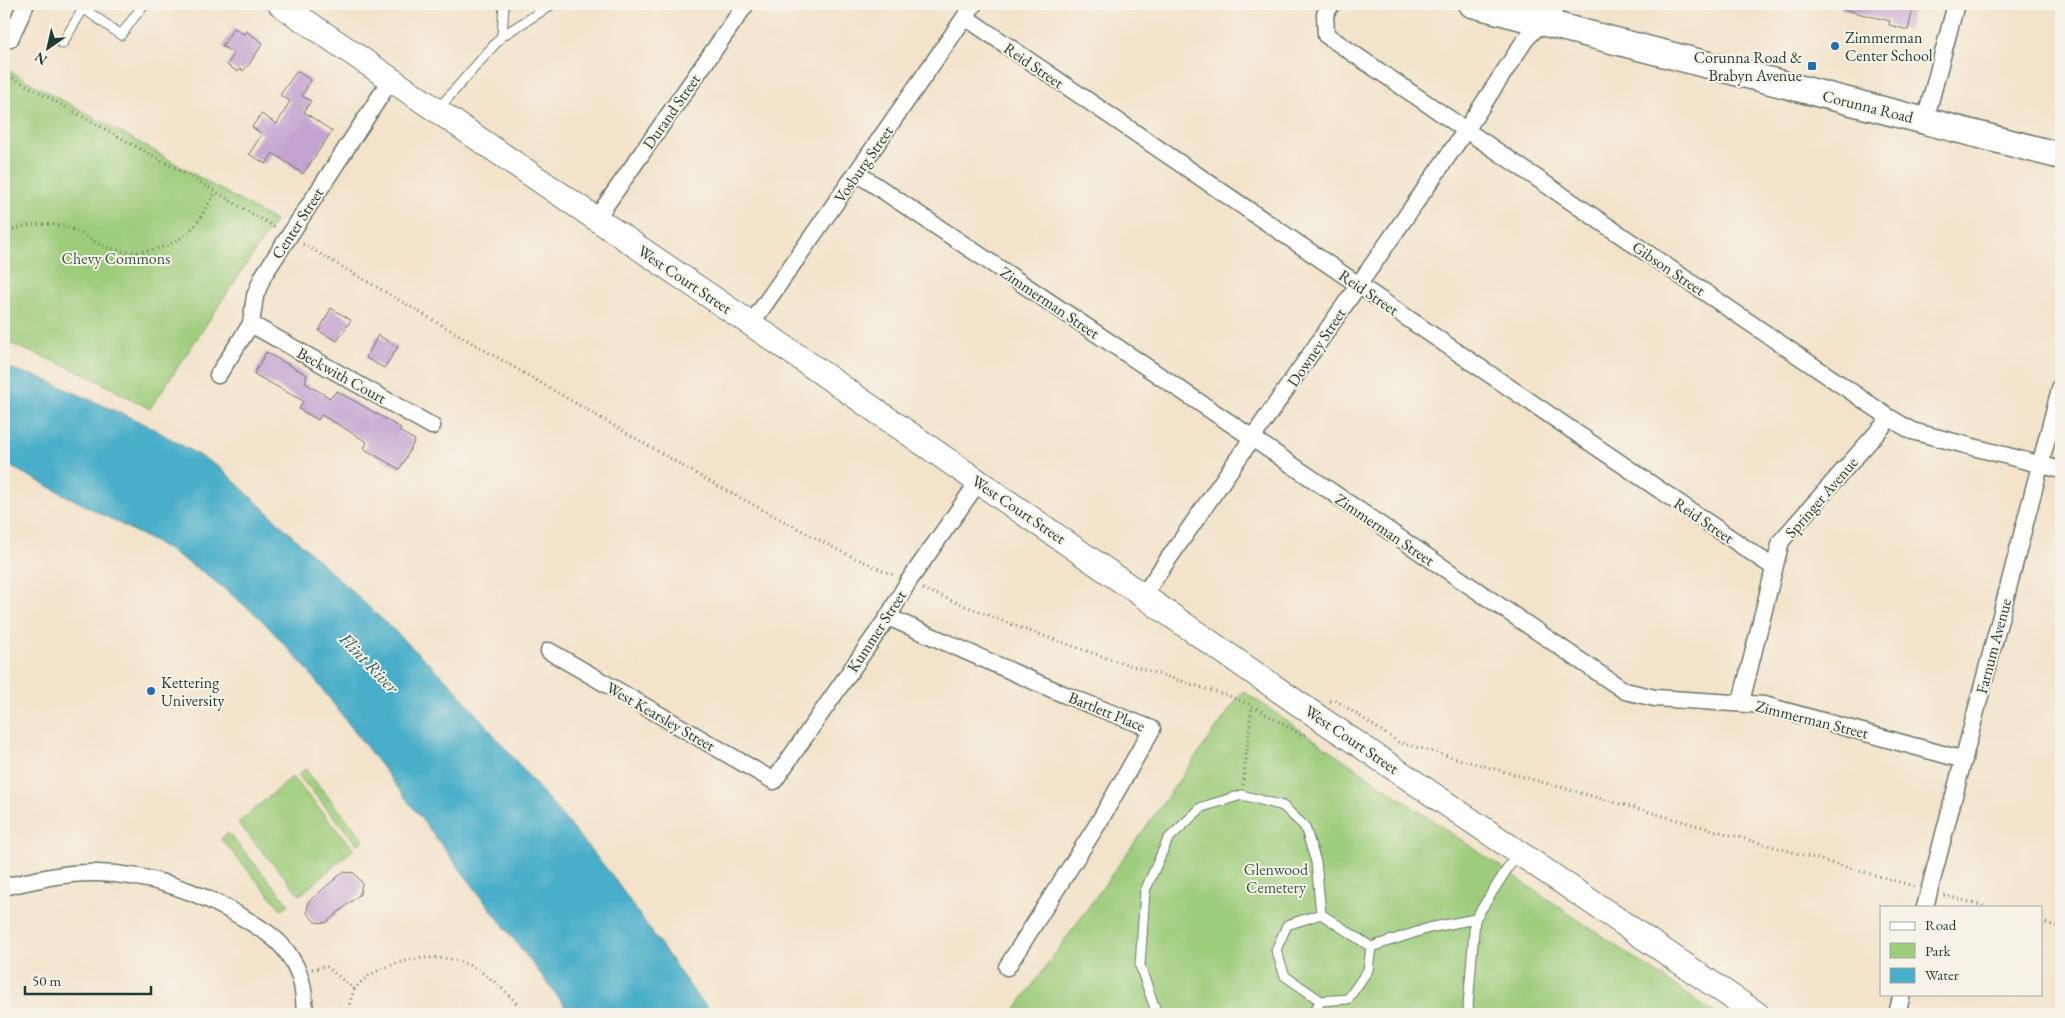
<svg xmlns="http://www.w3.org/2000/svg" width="2065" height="1018" font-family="'EB Garamond',serif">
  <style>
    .green { fill: #9dcc7a; stroke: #5e8457 }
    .water { fill: #49aec9; stroke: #34767e }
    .building { fill: #c3a2d0 }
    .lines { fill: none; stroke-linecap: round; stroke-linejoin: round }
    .lane-casing { stroke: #697768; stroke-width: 11 }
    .street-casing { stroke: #697768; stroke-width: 19 }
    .secondary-casing { stroke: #697768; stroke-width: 26 }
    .primary-casing { stroke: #697768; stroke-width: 29 }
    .path { stroke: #697768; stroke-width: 3; stroke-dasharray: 1 4; stroke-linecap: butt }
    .lane { stroke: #fff; stroke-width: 9 }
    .street { stroke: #fff; stroke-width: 16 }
    .secondary { stroke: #fff; stroke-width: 24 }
    .primary { stroke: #fff; stroke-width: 26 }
    .poi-dot { fill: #1f6fb2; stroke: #f7f3e8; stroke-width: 2 }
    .labels { text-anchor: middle; stroke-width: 4; stroke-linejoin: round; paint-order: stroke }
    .poi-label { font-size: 16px; fill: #1f3d34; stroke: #f7f3e8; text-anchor: start }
    .street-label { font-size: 16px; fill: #1f3d34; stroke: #f7f3e8 }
    .park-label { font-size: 16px; fill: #385a42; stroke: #f7f3e8 }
    .water-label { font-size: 18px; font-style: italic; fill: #2a5959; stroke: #f7f3e8 }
  </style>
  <rect width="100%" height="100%" fill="#f7f3e8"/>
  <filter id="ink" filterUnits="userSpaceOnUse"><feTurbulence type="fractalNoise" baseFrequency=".02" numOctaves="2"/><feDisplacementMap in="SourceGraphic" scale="10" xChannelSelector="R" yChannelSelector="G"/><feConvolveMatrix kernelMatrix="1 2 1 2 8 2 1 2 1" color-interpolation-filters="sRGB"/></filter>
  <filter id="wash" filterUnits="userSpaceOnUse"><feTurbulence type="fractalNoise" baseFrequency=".0096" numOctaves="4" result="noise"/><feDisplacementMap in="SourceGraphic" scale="20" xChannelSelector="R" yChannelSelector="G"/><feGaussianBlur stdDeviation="1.12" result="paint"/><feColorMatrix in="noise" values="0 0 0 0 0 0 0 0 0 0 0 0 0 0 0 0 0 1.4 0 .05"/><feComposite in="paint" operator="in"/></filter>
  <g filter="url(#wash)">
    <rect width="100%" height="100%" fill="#f3e3ca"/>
    <g class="green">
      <polygon points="4,68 142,144 275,221 150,409 83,373 4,341"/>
      <polygon points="1243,691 1716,1014 1012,1014"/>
      <polygon points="305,769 364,840 358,845 298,775"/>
      <polygon points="292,777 354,849 300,895 238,823"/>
      <polygon points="228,833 289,904 282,910 221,839"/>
    </g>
    <polygon class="water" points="4,367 39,377 145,424 219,467 451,684 611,874 696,995 714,1014 571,1014 306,668 260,618 206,574 164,547 4,463"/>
    <g id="blocks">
      <g class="building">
        <polygon points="1842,4 1914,4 1908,30 1889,25 1890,21 1841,9"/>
        <polygon points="234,28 244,34 246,31 263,43 250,63 243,71 241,69 238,72 227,65 234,54 222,46"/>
        <polygon points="297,71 311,80 302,96 311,101 304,112 332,131 303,174 273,153 266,164 249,154 262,134 252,127 261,114 277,124 290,101 280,95"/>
        <polygon points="331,308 351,320 337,341 319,331"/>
        <polygon points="378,335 398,347 384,368 366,358"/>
        <polygon points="266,352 307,375 305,383 330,398 337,391 401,428 399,431 415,440 401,467 399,469 364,449 367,442 339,425 321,415 318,420 299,409 303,401 254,374"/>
        <polygon points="343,872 354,873 362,883 360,894 326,923 315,922 307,913 308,902"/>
      </g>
    </g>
  </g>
  <g filter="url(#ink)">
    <use href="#blocks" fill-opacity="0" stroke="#697768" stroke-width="1"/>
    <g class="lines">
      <defs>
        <g id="lane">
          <polyline points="83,8 121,35 144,4"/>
          <polyline points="502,36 504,4"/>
          <polyline points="62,44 86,4"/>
          <polyline points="438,109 502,36 553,4"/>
          <polyline points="1371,947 1429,928 1475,919"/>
          <polyline points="1321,1001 1285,976 1276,950 1287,925 1321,914"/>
          <polyline points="1157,1014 1140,966 1145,891 1168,839 1202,807 1242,795 1283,806 1305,827 1316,862 1321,914 1371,947"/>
          <polyline points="1312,1014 1321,1001 1348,999 1368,970 1371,947"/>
          <polyline points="1470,1014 1468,1006 1475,919 1518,852"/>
        </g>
        <g id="street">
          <polyline points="1332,4 1325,14 1326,35 1890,418 1912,431 2061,470"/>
          <polyline points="965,17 1773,567"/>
          <polyline points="10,39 26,4"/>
          <polyline points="1925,121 1956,4"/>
          <polyline points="857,173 1236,427 1625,691 1655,698 1764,705 1964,760"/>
          <polyline points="596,219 746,4"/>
          <polyline points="251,324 432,426"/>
          <polyline points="751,324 974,4"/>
          <polyline points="218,375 251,324 255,296 263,276 392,78"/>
          <polyline points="1144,594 1466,130 1525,40 1559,4"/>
          <polyline points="888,617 1063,694 1152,729 1099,822 1007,967"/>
          <polyline points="549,651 774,781 888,617 908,582 979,481"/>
          <polyline points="1741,702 1781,541 1890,418"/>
          <path d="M4,887C35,880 65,872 97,873C152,874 201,892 247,920C265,931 282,941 292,960C303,977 304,994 305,1014"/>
          <polyline points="1925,907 2061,385"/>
          <polyline points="1897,1014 1902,994"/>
        </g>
        <polyline id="secondary" points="280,4 751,324 1296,702 1757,1014"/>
        <polyline id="primary" points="1472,4 2061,156"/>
      </defs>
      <use href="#lane" class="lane-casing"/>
      <use href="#street" class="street-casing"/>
      <use href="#secondary" class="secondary-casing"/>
      <use href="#primary" class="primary-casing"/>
      <g class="path">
        <polyline points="4,73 191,177 276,228"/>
        <path d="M4,233C26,224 51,220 74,230C84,234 92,241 101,245C132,259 174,251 196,224C203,214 209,202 216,192"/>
        <polyline points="303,244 707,480 840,551 895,576"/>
        <polyline points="923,589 1021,628 1104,657 1229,696 1252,706 1303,736 1307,732"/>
        <polyline points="1330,701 1337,701 1398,742 1914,886"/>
        <polyline points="1243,785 1252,706"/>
        <polyline points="1944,895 1987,907"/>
        <polyline points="2041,922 2061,927"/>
        <polyline points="312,969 326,966 355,990"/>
        <path d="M347,1014C349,1006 351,996 355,989C375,962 431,951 461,962C487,971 508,993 526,1014"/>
      </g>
      <use href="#lane" class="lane"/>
      <use href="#street" class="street"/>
      <use href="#secondary" class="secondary"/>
      <use href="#primary" class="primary"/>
    </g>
  </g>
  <g class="poi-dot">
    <circle cx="1835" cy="46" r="5"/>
    <rect x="1807" y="61" width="10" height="10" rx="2.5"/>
    <circle cx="151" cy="691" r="5"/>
  </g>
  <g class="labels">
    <g class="poi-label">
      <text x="1845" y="43">Zimmerman<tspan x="1845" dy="18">Center School</tspan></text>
      <text x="1802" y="63" text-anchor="end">Corunna Road &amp;<tspan x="1802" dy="18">Brabyn Avenue</tspan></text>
      <text x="161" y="688">Kettering<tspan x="161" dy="18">University</tspan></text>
    </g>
    <g class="street-label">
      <text transform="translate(1034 65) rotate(34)" y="6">Reid Street</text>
      <text transform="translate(1868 106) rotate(14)" y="6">Corunna Road</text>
      <text transform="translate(671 111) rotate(-55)" y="6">Durand Street</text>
      <text transform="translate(863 164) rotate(-55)" y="6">Vosburg Street</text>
      <text transform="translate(297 223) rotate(-57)" y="6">Center Street</text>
      <text transform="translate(1669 268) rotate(34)" y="6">Gibson Street</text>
      <text transform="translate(685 279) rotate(34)" y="6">West Court Street</text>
      <text transform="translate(1369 292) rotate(34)" y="6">Reid Street</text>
      <text transform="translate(1050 302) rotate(34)" y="6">Zimmerman Street</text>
      <text transform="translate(1316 347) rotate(-56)" y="6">Downey Street</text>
      <text transform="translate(342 375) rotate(29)" y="6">Beckwith Court</text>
      <text transform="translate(1821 497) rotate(-49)" y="6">Springer Avenue</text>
      <text transform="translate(1019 509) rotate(34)" y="6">West Court Street</text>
      <text transform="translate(1704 520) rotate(34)" y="6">Reid Street</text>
      <text transform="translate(1385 529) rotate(34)" y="6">Zimmerman Street</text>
      <text transform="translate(876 631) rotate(-57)" y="6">Kummer Street</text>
      <text transform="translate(1993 646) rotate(-75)" y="6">Farnum Avenue</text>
      <text transform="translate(1107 711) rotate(22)" y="6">Bartlett Place</text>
      <text transform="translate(661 716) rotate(30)" y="6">West Kearsley Street</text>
      <text transform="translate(1812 719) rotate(14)" y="6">Zimmerman Street</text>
      <text transform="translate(1352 739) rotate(34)" y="6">West Court Street</text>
    </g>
    <g class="park-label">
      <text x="116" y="264">Chevy Commons</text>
      <text x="1276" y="875">Glenwood<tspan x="1276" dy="18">Cemetery</tspan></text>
    </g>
    <g class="water-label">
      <text transform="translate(369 663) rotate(46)" y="6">Flint River</text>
    </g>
  </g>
  <rect width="2065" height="1018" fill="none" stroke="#f7f3e8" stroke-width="20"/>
  <rect x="1880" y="906" width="162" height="90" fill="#f7f3e8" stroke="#a1aaa0"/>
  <rect x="1890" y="922" width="25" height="8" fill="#ffffff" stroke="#a1aaa0"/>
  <text x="1925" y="930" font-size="15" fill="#1f3d34">Road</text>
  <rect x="1890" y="943" width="25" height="15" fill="#9dcc7a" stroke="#a1aaa0"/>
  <text x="1925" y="956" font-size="15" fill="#1f3d34">Park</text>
  <rect x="1890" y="968" width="25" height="15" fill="#49aec9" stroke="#a1aaa0"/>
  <text x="1925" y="980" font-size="15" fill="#1f3d34">Water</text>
  <g transform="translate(48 48) rotate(214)" stroke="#f7f3e8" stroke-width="4" paint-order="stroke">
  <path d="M0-4L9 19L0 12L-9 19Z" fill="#1f3d34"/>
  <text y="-8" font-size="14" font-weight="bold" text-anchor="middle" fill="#1f3d34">N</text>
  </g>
  <path d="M25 986v8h126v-8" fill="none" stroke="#1f3d34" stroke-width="2.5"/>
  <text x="32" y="986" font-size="15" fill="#1f3d34" stroke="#f7f3e8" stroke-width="4" paint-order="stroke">50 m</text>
</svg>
